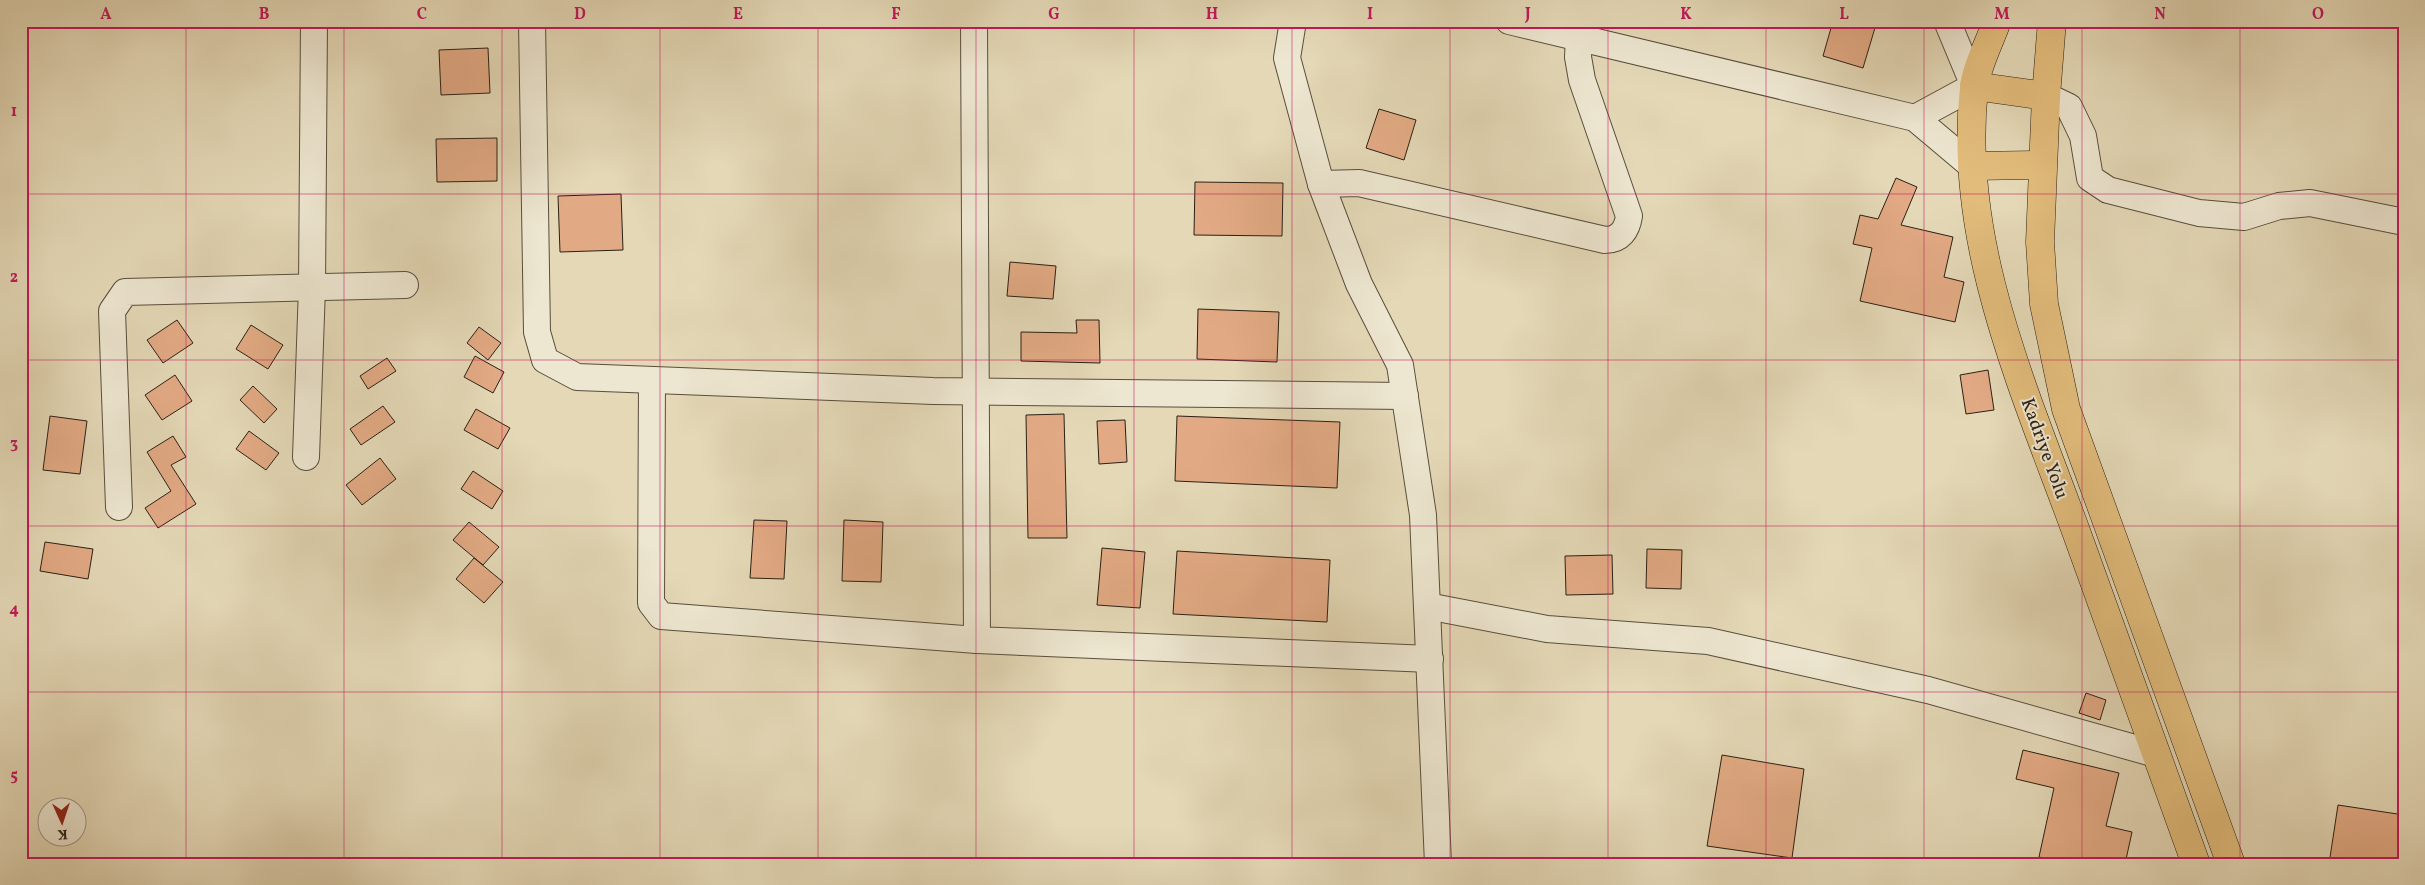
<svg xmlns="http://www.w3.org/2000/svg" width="2425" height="885" font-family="Vollkorn,serif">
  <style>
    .building { fill: #e2aa84; stroke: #2b2015 }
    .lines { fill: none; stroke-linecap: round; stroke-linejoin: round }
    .minor-casing { stroke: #594e3d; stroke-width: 28 }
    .major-casing { stroke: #2b2015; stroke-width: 29 }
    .minor { stroke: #ede6d0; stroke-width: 26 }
    .major { stroke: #e2bc7b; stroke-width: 28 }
    .grid { fill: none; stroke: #c2185b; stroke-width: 1; stroke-opacity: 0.55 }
    .labels { text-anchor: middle; stroke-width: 4; stroke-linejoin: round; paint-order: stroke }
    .street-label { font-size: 19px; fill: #2b2015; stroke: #ede6d0 }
    .neatline { fill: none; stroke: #c2185b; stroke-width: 2 }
    .grid-label { font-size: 16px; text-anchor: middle; font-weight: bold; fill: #c2185b }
  </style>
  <rect width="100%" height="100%" fill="#e4d8b6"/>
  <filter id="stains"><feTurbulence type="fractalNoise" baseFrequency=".004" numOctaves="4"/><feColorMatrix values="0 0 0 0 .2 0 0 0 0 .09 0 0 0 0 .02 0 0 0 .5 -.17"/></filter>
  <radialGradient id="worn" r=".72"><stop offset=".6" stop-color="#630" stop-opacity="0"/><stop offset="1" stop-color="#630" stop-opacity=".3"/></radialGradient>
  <g class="building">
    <polygon points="1833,21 1877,21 1863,68 1823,56"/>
    <polygon points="488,48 490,93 441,95 439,50"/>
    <polygon points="1379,109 1416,120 1404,160 1366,148"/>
    <polygon points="497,138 497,181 437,182 436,139"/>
    <polygon points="1896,178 1917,187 1901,225 1953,237 1944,277 1964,282 1955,322 1860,301 1872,248 1853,244 1860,215 1878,219"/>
    <polygon points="1195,182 1283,183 1282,236 1194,235"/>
    <polygon points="621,194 623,250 560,252 558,196"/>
    <polygon points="1010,262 1056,266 1053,299 1007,296"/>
    <polygon points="1198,309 1279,312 1277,362 1197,359"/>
    <polygon points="177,320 193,343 163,363 147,340"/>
    <polygon points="1076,320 1099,320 1100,363 1021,361 1021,332 1077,333"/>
    <polygon points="251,325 283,345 268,369 236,349"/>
    <polygon points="479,327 501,343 488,360 467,343"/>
    <polygon points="475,356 504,372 493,393 464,377"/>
    <polygon points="387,358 396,371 368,389 360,376"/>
    <polygon points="1988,370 1994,410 1966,414 1960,375"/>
    <polygon points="175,375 192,401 162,420 145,395"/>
    <polygon points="253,386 277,409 264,423 240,400"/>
    <polygon points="383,406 395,422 361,445 350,429"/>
    <polygon points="476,409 510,428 498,449 464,430"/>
    <polygon points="1064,414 1067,538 1028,538 1026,415"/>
    <polygon points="50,416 87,421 80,474 43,470"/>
    <polygon points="1177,416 1340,422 1337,488 1175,481"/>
    <polygon points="1125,420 1127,462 1099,464 1097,421"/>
    <polygon points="249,431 279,453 266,470 236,449"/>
    <polygon points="173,436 186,457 171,465 196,504 158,528 145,508 171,491 147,452"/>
    <polygon points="380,458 396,479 362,505 346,485"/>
    <polygon points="473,471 503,491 492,509 461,489"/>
    <polygon points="754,520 787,521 784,579 750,578"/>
    <polygon points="844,520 883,522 881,582 842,581"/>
    <polygon points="469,522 499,547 483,565 453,540"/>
    <polygon points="45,542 93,549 88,579 40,571"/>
    <polygon points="1102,548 1145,552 1140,608 1097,605"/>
    <polygon points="1647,549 1682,550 1681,589 1646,588"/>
    <polygon points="1177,551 1330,560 1327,622 1173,614"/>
    <polygon points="1612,555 1613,594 1566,595 1565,556"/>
    <polygon points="474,558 503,582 484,603 456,579"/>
    <polygon points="2086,693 2106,700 2100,720 2079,713"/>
    <polygon points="2023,750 2119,773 2106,826 2132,832 2125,864 2066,864 2039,857 2054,788 2016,779"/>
    <polygon points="1722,755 1804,769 1792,858 1707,846"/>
    <polygon points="2338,805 2404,815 2404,864 2329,864"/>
  </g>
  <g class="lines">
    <defs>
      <g id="minor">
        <polyline points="532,21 537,332 545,360 577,377 933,391 1405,396"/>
        <polyline points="974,21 977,640 1430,659"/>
        <polyline points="1293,21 1287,58 1321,184 1359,284 1400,365 1423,515 1438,864"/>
        <polyline points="1509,21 1915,118 1972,166"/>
        <polyline points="2046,96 2069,107 2083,136 2090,178 2108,190 2199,213 2244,217 2279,206 2310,203 2404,222"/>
        <polyline points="1915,118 1974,86 1947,21"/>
        <path d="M1321,184L1359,183L1605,240C1620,240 1627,230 1629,216L1582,80L1578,57L1579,38"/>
        <polyline points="652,380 651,603 661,616 977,640"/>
        <polyline points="306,457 312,287 314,21"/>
        <polyline points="119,507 112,311 125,292 405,285"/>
        <polyline points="1427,606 1547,629 1708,641 1928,690 2156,754"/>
      </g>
      <g id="major">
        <path d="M1997,21C1990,41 1976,68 1974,88C1957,244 2025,391 2077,534C2117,644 2156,754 2196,864"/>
        <polyline points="2052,21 2046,96 2040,242 2044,304 2066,409 2231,864"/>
        <polyline points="1974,86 2046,96"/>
        <polyline points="1972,166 2042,165"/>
      </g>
    </defs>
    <use href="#minor" class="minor-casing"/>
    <use href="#major" class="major-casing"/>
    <use href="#minor" class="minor"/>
    <use href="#major" class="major"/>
  </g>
  <path class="grid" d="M186,21V864M344,21V864M502,21V864M660,21V864M818,21V864M976,21V864M1134,21V864M1292,21V864M1450,21V864M1608,21V864M1766,21V864M1924,21V864M2082,21V864M2240,21V864M21,194H2404M21,360H2404M21,526H2404M21,692H2404"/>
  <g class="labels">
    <g class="street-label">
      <text transform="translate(2046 448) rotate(70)" y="7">Kadriye Yolu</text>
    </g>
  </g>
  <rect width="2425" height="885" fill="none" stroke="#e4d8b6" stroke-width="55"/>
  <g transform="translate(62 822) rotate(177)"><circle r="24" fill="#ede6d0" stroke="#9f9785"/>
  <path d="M0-4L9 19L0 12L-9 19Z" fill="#8f2418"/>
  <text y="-8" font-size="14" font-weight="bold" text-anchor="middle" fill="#2b2015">K</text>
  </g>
  <rect x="28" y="28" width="2370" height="830" class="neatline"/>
  <g class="grid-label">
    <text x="106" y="19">A</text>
    <text x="264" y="19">B</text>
    <text x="422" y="19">C</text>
    <text x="580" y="19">D</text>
    <text x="738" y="19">E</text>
    <text x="896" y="19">F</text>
    <text x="1054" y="19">G</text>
    <text x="1212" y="19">H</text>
    <text x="1370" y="19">I</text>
    <text x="1528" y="19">J</text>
    <text x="1686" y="19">K</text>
    <text x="1844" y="19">L</text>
    <text x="2002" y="19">M</text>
    <text x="2160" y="19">N</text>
    <text x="2318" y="19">O</text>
    <text x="14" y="116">1</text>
    <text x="14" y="282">2</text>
    <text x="14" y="448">3</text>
    <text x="14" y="614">4</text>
    <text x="14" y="780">5</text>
  </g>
  <rect width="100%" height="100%" filter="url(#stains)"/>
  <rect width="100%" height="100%" fill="url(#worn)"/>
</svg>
